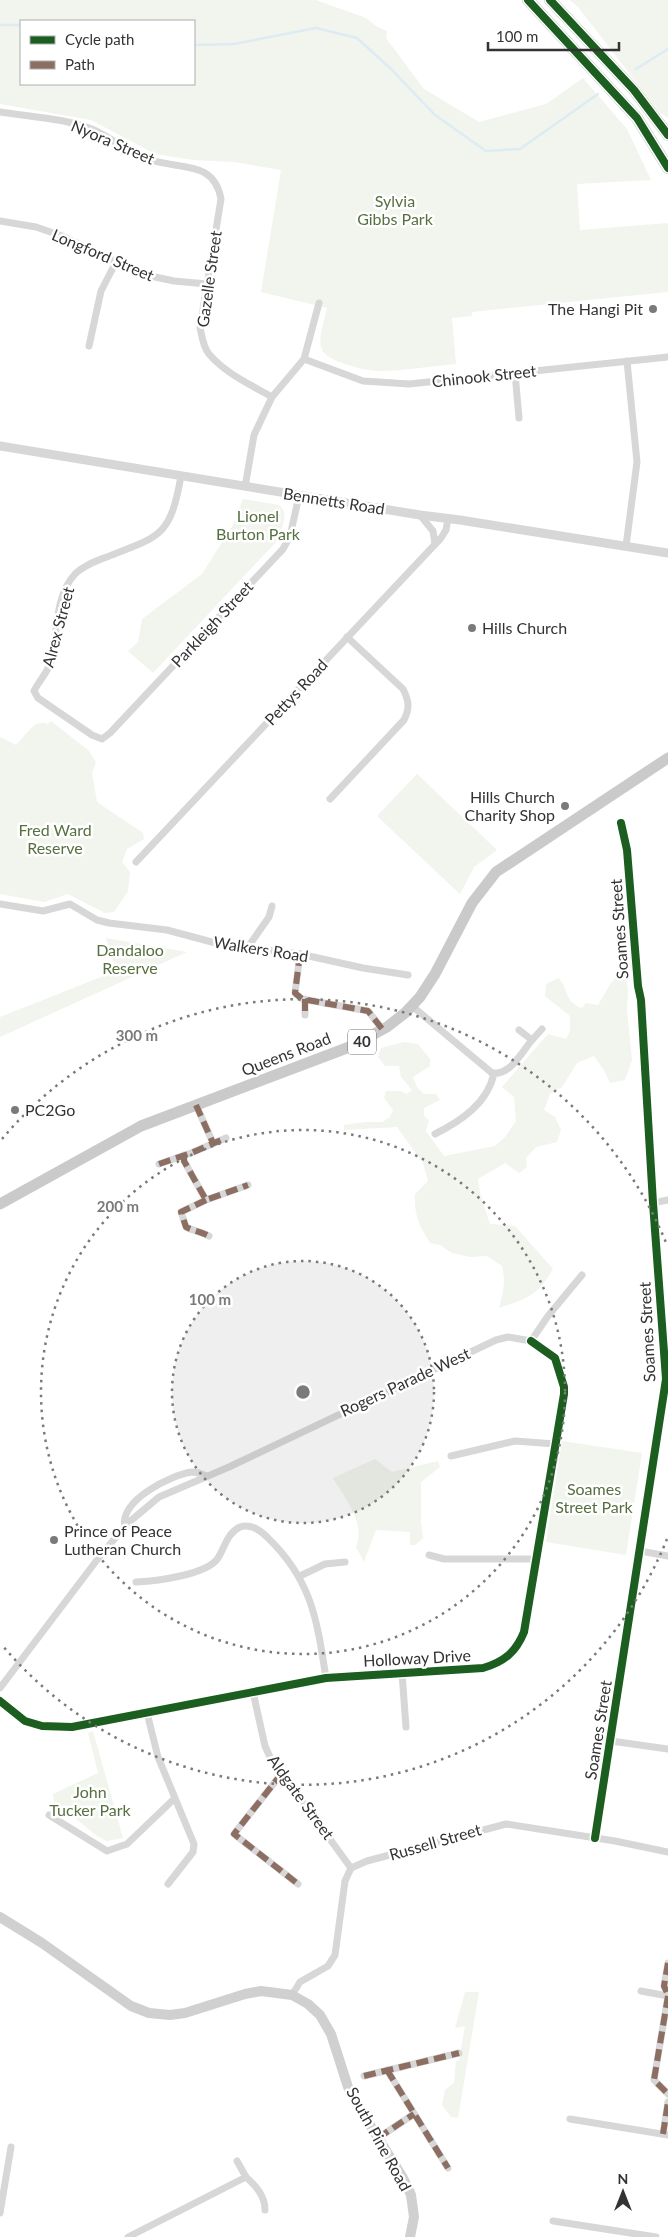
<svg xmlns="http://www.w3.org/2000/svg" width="668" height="2237" font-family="Lato,sans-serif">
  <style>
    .green { fill: #f1f5ed; fill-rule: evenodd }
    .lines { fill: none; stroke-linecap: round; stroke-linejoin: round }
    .stream { stroke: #ddebf3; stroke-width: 2.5 }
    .minor { stroke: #d7d7d7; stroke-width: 7 }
    .tertiary { stroke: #d7d7d7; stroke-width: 9 }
    .secondary { stroke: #d0d0d0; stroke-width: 10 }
    .primary { stroke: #cacaca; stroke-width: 11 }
    .trunk { stroke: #c7c7c7; stroke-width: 12 }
    .quiet { stroke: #8d6e63; stroke-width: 6; stroke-dasharray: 12 6; stroke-linecap: butt }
    .cycleway-casing { stroke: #fff; stroke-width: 11 }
    .cycleway { stroke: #1b5e20; stroke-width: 8 }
    .ring { fill: none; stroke: #7a7a7a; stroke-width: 2.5; stroke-dasharray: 2.5 5 }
    .poi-dot { fill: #7a7a7a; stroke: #fff; stroke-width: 2 }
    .labels { text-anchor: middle; stroke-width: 5; stroke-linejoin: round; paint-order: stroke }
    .shield { fill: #fff; stroke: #707070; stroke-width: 1 }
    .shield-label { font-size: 15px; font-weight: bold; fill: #333 }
    .street-label { font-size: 16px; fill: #333; stroke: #fff }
    .park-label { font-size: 16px; fill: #56703f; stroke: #fff }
    .poi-label { font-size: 16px; fill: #333; stroke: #fff; text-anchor: start }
    .centre { fill: #7a7a7a; stroke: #fff; stroke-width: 2.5 }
    .ring-label { font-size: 15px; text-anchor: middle; font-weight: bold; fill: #7a7a7a; stroke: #fff; stroke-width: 5; stroke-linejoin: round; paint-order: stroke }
  </style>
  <rect width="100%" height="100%" fill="#fff"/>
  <g class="green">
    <path d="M0,0H316L366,18L376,26L387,31L386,38L424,89L479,122L546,104L583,78L627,129L651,180L577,184L580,230L668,223V292L472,312V316L452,318L456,364C431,366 404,371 379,371C366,371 328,362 322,350C317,339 325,319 327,308L261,292L281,170L234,162L193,160L155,154L91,120L0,104ZM21,21H194V84H21Z"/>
    <polygon points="570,0 668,0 668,118 660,113 578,7"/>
    <path d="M243,499L279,505C291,515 280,530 276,542L153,673L128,651L138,642L142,619L202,574L233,525Z"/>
    <path d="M51,721L89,751L96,762L92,773L97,802L143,833L144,839L127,849L122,862L130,872L128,891L114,912L105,913L68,894L44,902L0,894V737L16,745C26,736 33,719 48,724Z"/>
    <polygon points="417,774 497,850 474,867 460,894 377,816"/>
    <polygon points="106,938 187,952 0,1037 0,1017 116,971"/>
    <path d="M620,973L626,980L628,988L627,1010L632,1060L625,1080L610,1083L604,1070L594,1056L577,1063L562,1087L550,1094L544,1110L555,1117L561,1130L557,1142L536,1147L526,1158L527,1167L519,1173L505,1163L478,1179L480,1193L490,1224L515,1226L553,1269C538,1296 526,1299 499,1308C503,1293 506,1281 502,1266L487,1256L470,1257L452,1253L440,1245L430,1243C419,1226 414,1214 415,1194L428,1181L423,1163L397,1127L344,1130V1125L365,1122H382L390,1117L393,1110L384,1098L386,1091H400L407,1094L412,1090L401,1077L399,1066H385L378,1057L381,1048L404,1042L418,1044L430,1059V1066L413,1077L417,1087L424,1094H436L440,1100L424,1108V1116L429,1120L426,1131L444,1156L495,1146L505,1137L516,1121L514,1097L502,1087L548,1034L566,1039L570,1031V1016L545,996L546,984L559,978C569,991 564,1001 582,1008L586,1003L598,1005L611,983Z"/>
    <polygon points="562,1441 642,1453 626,1555 546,1542"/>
    <path d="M375,1459L392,1472L438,1461L440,1467L421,1482V1522L423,1538L415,1545H410V1532L376,1530L364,1562L356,1547C366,1523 345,1498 333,1478Z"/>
    <polygon points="93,1731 123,1838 107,1841 97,1836 54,1801 53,1794 98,1773 88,1733"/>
    <polygon points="465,1992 479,1992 458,2118 451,2117 442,2105 445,2090 454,2083 456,2061 459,2060 465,2026 455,2028"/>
  </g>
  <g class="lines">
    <g class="stream">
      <polyline points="0,25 21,25"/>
      <polyline points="194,45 234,44 316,28 357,38 391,69 435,115 486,151 520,149 598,94"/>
      <polyline points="636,69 668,49"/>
    </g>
    <g class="minor">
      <path d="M0,112C31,117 65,118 94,130C113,139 131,154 151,160C181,170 214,160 221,199L200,328C202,336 203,347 209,354C225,373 251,385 272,397"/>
      <polyline points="0,221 36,227 62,236 141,274 174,281 207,284"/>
      <polyline points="89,346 101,291 116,262"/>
      <polyline points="304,359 363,381 409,384 668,357"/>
      <polyline points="515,373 519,418"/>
      <path d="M181,476C170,538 160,536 104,558C94,562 83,566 75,574C54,597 58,633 51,662C47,673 39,681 34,691L38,698L92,735L102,739L110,733L283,549L290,536L299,496"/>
      <polyline points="245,487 254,435 272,397 304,359 319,303"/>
      <polyline points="420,515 433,531 435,544"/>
      <polyline points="626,546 637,462 627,361"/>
      <path d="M330,799L404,720C410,708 409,701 403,689L347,637"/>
      <polyline points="136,862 441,538 446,530 448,518"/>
      <polyline points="0,904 43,911 70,904 97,920 109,923 167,930 223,945 300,954 363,968 408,975"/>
      <polyline points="248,947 269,917 272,906"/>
      <polyline points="300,954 295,993 302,999 368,1011 383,1030"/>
      <polyline points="305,999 305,1015"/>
      <path d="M412,1006L492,1073C510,1076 521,1053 532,1040"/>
      <polyline points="519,1030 532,1040 542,1029"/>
      <polyline points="196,1105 213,1143"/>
      <path d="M435,1134C461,1121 488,1103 494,1073"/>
      <polyline points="184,1155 184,1161 206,1200 248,1185"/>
      <polyline points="159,1164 191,1153 226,1138"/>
      <path d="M206,1200L181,1212L186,1227C194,1231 202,1232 209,1236"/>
      <polyline points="653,1203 668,1200"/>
      <polyline points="451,1456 515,1441 555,1444"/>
      <path d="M125,1527C119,1501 170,1475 192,1472C197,1472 202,1474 207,1476"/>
      <polyline points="640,1551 668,1556"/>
      <polyline points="429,1555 444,1559 536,1559"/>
      <polyline points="300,1576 325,1564 345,1562"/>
      <path d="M136,1582C156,1581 207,1575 218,1558C225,1547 227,1533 240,1527C251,1523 260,1530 267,1537C312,1580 317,1620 326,1678"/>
      <polyline points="402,1673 406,1727"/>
      <polyline points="0,1688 100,1556 128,1523 159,1497 229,1467 496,1340 508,1337 531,1341 548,1316 582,1275"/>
      <polyline points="253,1692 265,1746 270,1757 351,1868"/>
      <path d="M0,1701L25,1721L42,1726L72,1727L326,1678L483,1668C504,1662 516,1652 524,1632L564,1394V1387L555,1358L531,1341"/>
      <polyline points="147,1713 158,1757 194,1844 193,1852 168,1884"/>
      <polyline points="611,1741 668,1749"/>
      <polyline points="282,1773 234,1834 298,1884"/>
      <polyline points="49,1815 107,1851 127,1844 174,1799"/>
      <polyline points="595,1838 666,1379 653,1203 641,1000 638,986 627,850 621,823"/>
      <polyline points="668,1963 664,1986 668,1995"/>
      <polyline points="641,1991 668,1996"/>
      <polyline points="292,1995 300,1982 328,1966 335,1955 345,1881 351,1868 367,1861 506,1824 615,1841 668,1852"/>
      <polyline points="668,1996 654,2080 668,2094"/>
      <polyline points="387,2070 448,2168"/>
      <polyline points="364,2076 459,2053"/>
      <polyline points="570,2119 668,2135"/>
      <polyline points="663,2134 668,2102"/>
      <polyline points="378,2138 414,2114"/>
      <polyline points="237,2161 246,2177"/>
      <polyline points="0,2213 11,2147"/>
      <polyline points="553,2221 656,2237"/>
      <path d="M128,2237L246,2177C256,2186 265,2196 265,2210"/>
    </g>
    <polyline class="tertiary" points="0,446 420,515 460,520 668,553"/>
    <polyline class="secondary" points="0,1917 42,1943 131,2006 149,2013 170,2015 185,2013 245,1994 261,1991 292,1995 308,2004 320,2015 331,2034 348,2087 357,2104 403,2178 411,2195 414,2217 410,2237"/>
    <polyline class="primary" points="0,1204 141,1126 352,1046 387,1027 405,1013 420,997 435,974 472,903 496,872 668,758"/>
    <g class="trunk">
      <polyline points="528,0 637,118 668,168"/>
      <polyline points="550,0 634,90 668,135"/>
    </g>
    <g class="quiet">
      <polyline points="300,954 295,993 302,999 368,1011 383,1030"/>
      <polyline points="305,999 305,1015"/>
      <polyline points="196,1105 213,1143"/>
      <polyline points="184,1155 184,1161 206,1200 248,1185"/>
      <polyline points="159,1164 191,1153 226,1138"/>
      <path d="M206,1200L181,1212L186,1227C194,1231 202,1232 209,1236"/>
      <polyline points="282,1773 234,1834 298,1884"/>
      <polyline points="668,1963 664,1986 668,1995"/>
      <polyline points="668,1996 654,2080 668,2094"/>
      <polyline points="387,2070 448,2168"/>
      <polyline points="364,2076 459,2053"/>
      <polyline points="663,2134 668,2102"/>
      <polyline points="378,2138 414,2114"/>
    </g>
    <defs>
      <g id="cycleway">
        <polyline points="528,0 637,118 668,168"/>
        <polyline points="550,0 634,90 668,135"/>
        <path d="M0,1701L25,1721L42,1726L72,1727L326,1678L483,1668C504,1662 516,1652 524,1632L564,1394V1387L555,1358L531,1341"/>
        <polyline points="595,1838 666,1379 653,1203 641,1000 638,986 627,850 621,823"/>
      </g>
    </defs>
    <use href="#cycleway" class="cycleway-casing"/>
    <use href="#cycleway" class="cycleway"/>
  </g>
  <circle cx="303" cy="1392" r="131" fill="#7a7a7a" fill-opacity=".12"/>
  <g class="ring">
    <circle cx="303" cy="1392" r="131"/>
    <circle cx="303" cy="1392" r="262"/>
    <path d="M667 1539A393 393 0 0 1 2 1645M2 1139A393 393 0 0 1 667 1245"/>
  </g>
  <g class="poi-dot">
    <circle cx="653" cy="309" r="5"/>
    <circle cx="472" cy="628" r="5"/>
    <circle cx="565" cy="806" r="5"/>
    <circle cx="15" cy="1110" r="5"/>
    <circle cx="54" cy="1540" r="5"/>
  </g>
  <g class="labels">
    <rect class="shield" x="348" y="1029.5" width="28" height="25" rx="4"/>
    <g class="shield-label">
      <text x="362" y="1047">40</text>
    </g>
    <g class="street-label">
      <text transform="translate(113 142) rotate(23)" y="6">Nyora Street</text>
      <text transform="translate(103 255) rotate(23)" y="6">Longford Street</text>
      <text transform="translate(209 279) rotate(-82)" y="6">Gazelle Street</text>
      <text transform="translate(484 376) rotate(-6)" y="6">Chinook Street</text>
      <text transform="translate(334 501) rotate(9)" y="6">Bennetts Road</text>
      <text transform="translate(212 624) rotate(-47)" y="6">Parkleigh Street</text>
      <text transform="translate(58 627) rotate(-75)" y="6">Alrex Street</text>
      <text transform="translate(296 692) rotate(-47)" y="6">Pettys Road</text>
      <text transform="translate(619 929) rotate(-94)" y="6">Soames Street</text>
      <text transform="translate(261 949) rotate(9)" y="6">Walkers Road</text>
      <text transform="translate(286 1054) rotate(-21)" y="6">Queens Road</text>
      <text transform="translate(647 1332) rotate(-93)" y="6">Soames Street</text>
      <text transform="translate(405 1382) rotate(-25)" y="6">Rogers Parade West</text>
      <text transform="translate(417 1658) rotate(-3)" y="6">Holloway Drive</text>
      <text transform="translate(598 1730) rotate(-81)" y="6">Soames Street</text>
      <text transform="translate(301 1797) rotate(54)" y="6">Aldgate Street</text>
      <text transform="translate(435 1842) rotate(-16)" y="6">Russell Street</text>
      <text transform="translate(379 2139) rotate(61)" y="6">South Pine Road</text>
    </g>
    <g class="park-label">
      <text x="395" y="207">Sylvia<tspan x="395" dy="18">Gibbs Park</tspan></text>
      <text x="258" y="522">Lionel<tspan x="258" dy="18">Burton Park</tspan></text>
      <text x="55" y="836">Fred Ward<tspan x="55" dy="18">Reserve</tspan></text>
      <text x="130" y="956">Dandaloo<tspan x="130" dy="18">Reserve</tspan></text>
      <text x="594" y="1495">Soames<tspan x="594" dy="18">Street Park</tspan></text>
      <text x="90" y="1798">John<tspan x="90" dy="18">Tucker Park</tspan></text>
    </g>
    <g class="poi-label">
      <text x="643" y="315" text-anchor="end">The Hangi Pit</text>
      <text x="482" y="634">Hills Church</text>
      <text x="555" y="803" text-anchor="end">Hills Church<tspan x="555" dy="18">Charity Shop</tspan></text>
      <text x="25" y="1116">PC2Go</text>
      <text x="64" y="1537">Prince of Peace<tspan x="64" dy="18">Lutheran Church</tspan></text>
    </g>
  </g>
  <circle cx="303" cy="1392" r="8" class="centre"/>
  <g class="ring-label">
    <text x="137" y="1041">300 m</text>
    <text x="118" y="1212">200 m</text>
    <text x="210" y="1305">100 m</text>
  </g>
  <rect x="20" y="20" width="175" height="65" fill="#ffffff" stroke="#adadad"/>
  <rect x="30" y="36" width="25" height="8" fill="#1b5e20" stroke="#adadad"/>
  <text x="65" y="45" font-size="15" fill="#333333">Cycle path</text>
  <rect x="30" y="61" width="25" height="8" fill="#8d6e63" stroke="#adadad"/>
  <text x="65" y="70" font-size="15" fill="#333333">Path</text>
  <g transform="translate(623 2192)" stroke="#ffffff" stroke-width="4" paint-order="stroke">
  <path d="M0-4L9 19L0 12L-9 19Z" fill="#333333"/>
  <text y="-8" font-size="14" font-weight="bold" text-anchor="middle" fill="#333333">N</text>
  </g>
  <path d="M488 42v8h131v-8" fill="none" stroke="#333333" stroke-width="2.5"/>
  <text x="496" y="42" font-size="15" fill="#333333" stroke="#ffffff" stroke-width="4" paint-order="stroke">100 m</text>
</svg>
